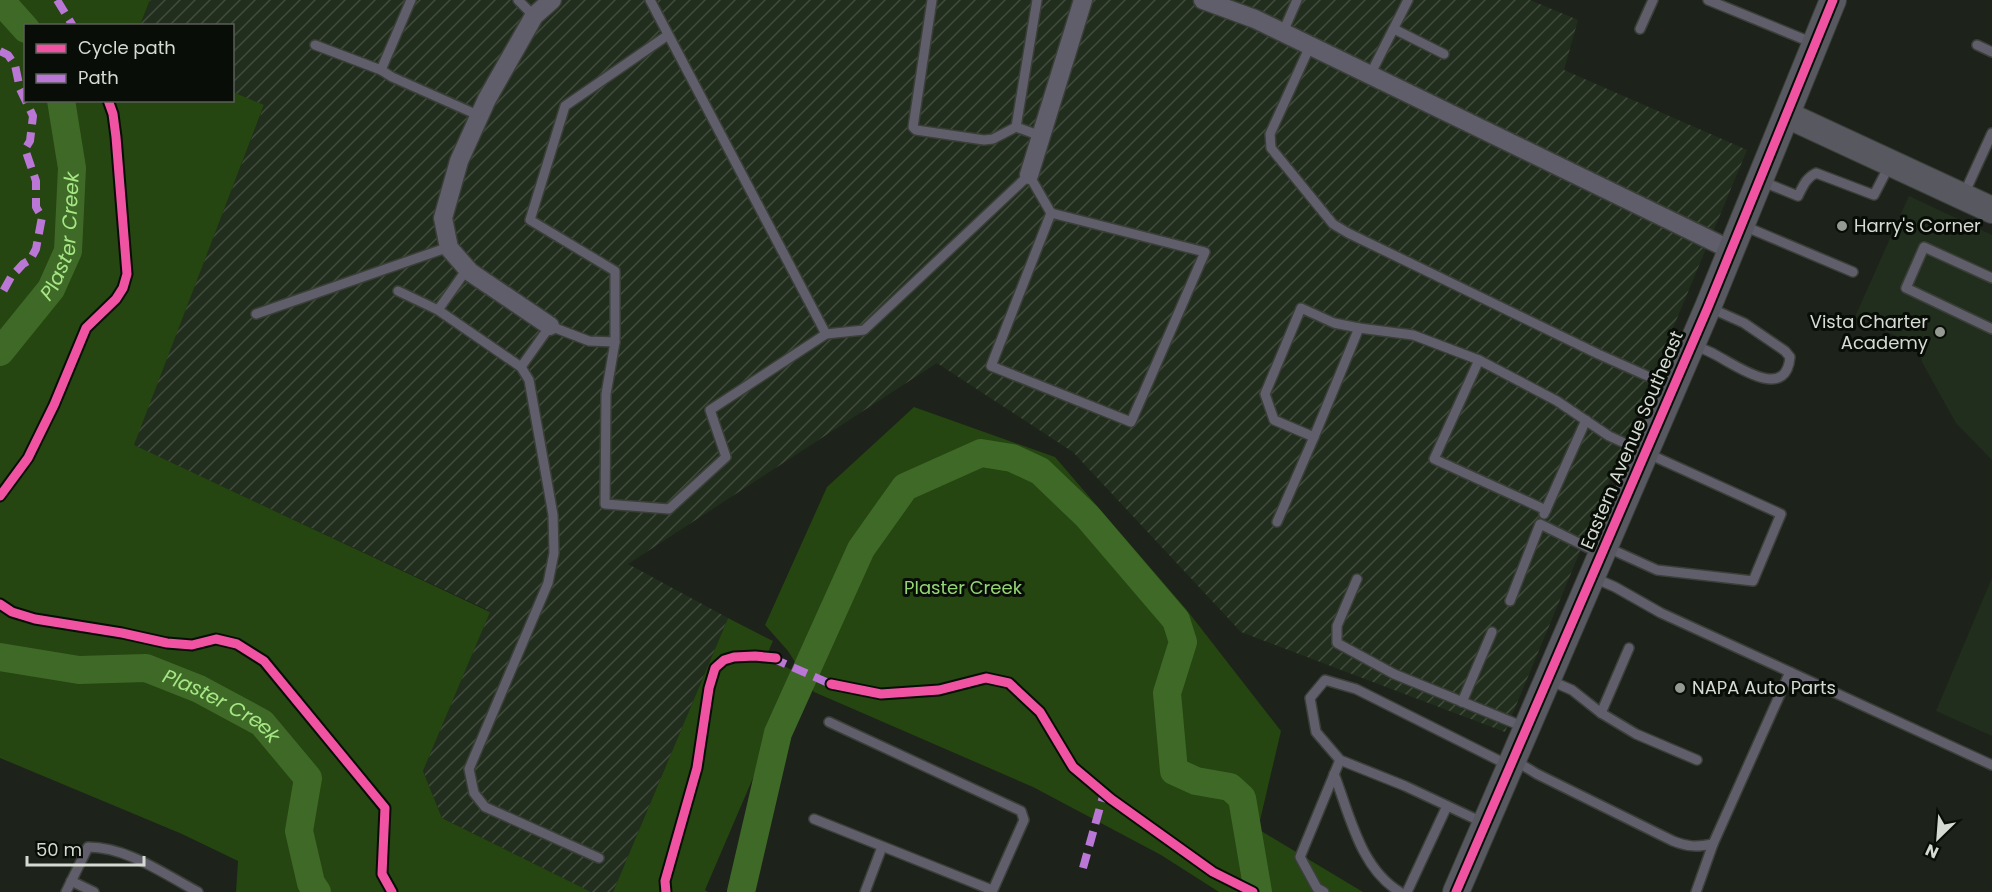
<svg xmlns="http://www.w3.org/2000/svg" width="1992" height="892" font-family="Poppins,sans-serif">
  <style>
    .built { fill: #222e1d }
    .industrial { fill: url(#industrial-furrows) }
    .green { fill: #254511 }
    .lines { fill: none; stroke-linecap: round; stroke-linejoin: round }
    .river { stroke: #3f6927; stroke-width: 28 }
    .lane-casing { stroke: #3a3f38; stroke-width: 12 }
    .street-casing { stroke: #3a3f38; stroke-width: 21 }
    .secondary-casing { stroke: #3a3f38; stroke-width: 28 }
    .lane { stroke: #615e6c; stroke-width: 9 }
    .street { stroke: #615e6c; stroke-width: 18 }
    .secondary { stroke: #585861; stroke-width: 26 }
    .quiet { stroke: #ba77d6; stroke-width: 8; stroke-dasharray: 15 8; stroke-linecap: butt }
    .cycleway-casing { stroke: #090d07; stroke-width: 13 }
    .cycleway { stroke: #f153a3; stroke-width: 9 }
    .poi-dot { fill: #959a92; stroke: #090d07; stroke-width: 2 }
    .labels { text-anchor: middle; stroke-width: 6; stroke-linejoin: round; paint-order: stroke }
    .poi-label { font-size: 18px; fill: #d5dbd2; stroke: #090d07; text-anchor: start }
    .street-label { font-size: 18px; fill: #d5dbd2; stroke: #090d07 }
    .park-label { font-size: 18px; fill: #95d674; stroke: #090d07 }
    .water-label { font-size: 20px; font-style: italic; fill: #a6e785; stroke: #090d07 }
  </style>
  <defs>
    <pattern id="industrial-furrows" width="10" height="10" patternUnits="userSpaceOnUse" patternTransform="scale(1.5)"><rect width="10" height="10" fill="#222e1d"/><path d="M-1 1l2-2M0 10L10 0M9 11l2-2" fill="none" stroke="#414c3d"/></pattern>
  </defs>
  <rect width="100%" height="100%" fill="#1d221a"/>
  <g class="built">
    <polygon points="1909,196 1992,235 1992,460 1956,423 1922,362 1920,347 1855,317"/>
    <polygon points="1992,578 1992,736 1936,711"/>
  </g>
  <polygon class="industrial" points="150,0 1530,0 1578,20 1564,70 1747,150 1505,732 1241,632 1073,452 937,363 628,564 728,618 613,892 591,892 442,818 423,771 490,611 133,445 264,106 233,92 232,26 140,25"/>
  <g class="green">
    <polygon points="0,0 150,0 140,25 26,26 26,100 232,100 233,92 264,105 134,445 490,612 423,771 442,818 591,892 236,892 238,861 182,834 0,758"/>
    <polygon points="914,407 1055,457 1186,609 1281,731 1258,829 1363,892 1219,892 1161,855 1033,787 814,692 788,651 765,625 827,487"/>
    <polygon points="728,618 773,641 766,657 798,673 705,890 708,892 613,892"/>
  </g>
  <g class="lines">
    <g class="river">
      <polyline points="0,0 26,29"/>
      <path id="s1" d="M0,352L51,289L68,251L72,168L61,100"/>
      <path id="s2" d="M0,657L79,670L146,668L199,689L262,723L308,778L299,831L311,883L317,892"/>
      <polyline points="741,892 778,733 861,549 905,487 981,453 1012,458 1040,471 1087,516 1176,620 1183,642 1167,693 1174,771 1196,781 1230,787 1242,798 1258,892"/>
    </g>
    <defs>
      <g id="lane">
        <polyline points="518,0 534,16"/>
        <polyline points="650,0 826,334 710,410 726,457 669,509 605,504 606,394 615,342 615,271 530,220 565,106 668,35"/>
        <polyline points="932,0 913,127 916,130 984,140 993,139 1016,127"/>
        <polyline points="1037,0 1016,127 1041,136"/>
        <polyline points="1708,0 1813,43"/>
        <polyline points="1394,29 1444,54"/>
        <polyline points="1640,29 1653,0"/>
        <polyline points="1283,32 1297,0"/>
        <polyline points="315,45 381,70 392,77 480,116"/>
        <polyline points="1977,45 1992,52"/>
        <polyline points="1310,46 1270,134 1271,148 1333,224 1348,233 1598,354 1672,387"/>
        <polyline points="381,70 411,0"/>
        <polyline points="1370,75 1408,0"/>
        <path d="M1761,181L1798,196C1803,186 1806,178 1816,173L1874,195L1889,166"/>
        <polyline points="1964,194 1992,133"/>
        <polyline points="1744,226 1853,272"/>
        <polyline points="1992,278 1924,247 1906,288 1992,329"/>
        <polyline points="398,291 438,310 521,367 529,380 553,515 554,553 548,583 469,769 474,793 485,807 599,858"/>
        <polyline points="438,310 467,269"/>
        <polyline points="256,314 449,247"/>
        <polyline points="826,334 864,330 1029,175 1051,213 1205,252 1131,422 991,366 1051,213"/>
        <path d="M1692,344C1700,348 1707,350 1714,354C1734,364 1786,403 1790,357L1785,351L1744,323L1710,308"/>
        <polyline points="1479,360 1434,459 1546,510"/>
        <polyline points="521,367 550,326 589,341 615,342"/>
        <polyline points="1314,437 1359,328"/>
        <polyline points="1544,514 1586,420"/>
        <polyline points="1277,522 1314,437 1274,420 1265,394 1301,308 1334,323 1359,328 1413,335 1479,360 1557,401 1609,436 1781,514 1753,581 1657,570 1606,547"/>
        <polyline points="1592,577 1615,587 1661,613 1790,672"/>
        <polyline points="1357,579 1337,626 1337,643 1394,674 1524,727"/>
        <polyline points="1510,601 1540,524 1599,553"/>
        <polyline points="1549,680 1572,690 1601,713 1636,734 1697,760"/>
        <polyline points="1462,702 1492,632"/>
        <polyline points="1601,713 1629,648"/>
        <polyline points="829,722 1021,811 1024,820 992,892"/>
        <path d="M1514,760L1537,774L1673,841C1688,847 1697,847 1713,844"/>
        <path d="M1334,774C1350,815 1360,868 1400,892"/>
        <polyline points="814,819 992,890"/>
        <polyline points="1484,823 1405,786 1340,760 1316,732 1310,698 1325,680 1356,689 1508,765"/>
        <polyline points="71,881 94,892"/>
        <path d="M66,892L88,847C127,847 164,874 198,892"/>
        <polyline points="865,892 882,847"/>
        <polyline points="1324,892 1317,888 1300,857 1340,760"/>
        <polyline points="1407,892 1447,806"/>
        <polyline points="1696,892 1713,844 1790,672 1992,765"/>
      </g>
      <g id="street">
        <polyline points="1203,0 1255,19 1731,250"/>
        <polyline points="1029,175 1083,0"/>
        <polyline points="550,326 470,272 449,248 443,218 459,161 487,99 534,16 552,0"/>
      </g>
      <g id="secondary">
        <polyline points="1787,115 1992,210"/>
        <polyline points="1456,892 1708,307 1833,0"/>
      </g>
    </defs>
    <use href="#lane" class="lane-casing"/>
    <use href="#street" class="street-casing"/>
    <use href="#secondary" class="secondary-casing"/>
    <use href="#lane" class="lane"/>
    <use href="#street" class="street"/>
    <use href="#secondary" class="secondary"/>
    <g class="quiet">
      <polyline points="57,0 73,26"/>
      <polyline points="0,51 8,55 15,65 20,89 33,116 30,141 25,149 36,181 36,207 42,217 36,249 30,260 23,264 11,277 0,297"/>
      <polyline points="772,658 835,686"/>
      <polyline points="1083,868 1104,793"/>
    </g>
    <defs>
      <g id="cycleway">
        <polyline points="0,496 28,458 54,405 86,328 116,299 123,288 127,274 116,137 113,114 108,100"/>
        <polyline points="0,604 12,612 35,619 122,633 167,643 192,645 216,639 237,644 264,661 385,808 382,874 392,892"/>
        <polyline points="831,684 881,694 939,690 986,678 1009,683 1040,712 1073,767 1111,799 1213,872 1253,892"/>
        <polyline points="666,892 665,881 697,768 709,688 715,668 724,660 734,657 755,656 776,658"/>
        <polyline points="1456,892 1708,307 1833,0"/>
      </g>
    </defs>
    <use href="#cycleway" class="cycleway-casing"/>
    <use href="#cycleway" class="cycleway"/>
  </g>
  <g class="poi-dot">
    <circle cx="1842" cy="226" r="6"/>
    <circle cx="1940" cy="332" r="6"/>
    <circle cx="1680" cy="688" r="6"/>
  </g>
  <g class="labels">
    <g class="poi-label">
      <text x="1854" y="232">Harry's Corner</text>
      <text x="1928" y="328" text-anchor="end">Vista Charter<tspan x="1928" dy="21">Academy</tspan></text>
      <text x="1692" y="694">NAPA Auto Parts</text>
    </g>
    <g class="street-label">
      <text transform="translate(1632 440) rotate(-67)" y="6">Eastern Avenue Southeast</text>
    </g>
    <g class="park-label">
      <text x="963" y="594">Plaster Creek</text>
    </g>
    <g class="water-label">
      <text dy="7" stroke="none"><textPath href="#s1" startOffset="136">Plaster Creek</textPath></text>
      <text dy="7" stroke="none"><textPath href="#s2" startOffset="232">Plaster Creek</textPath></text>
    </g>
  </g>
  <rect x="24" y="24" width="210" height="78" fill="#090d07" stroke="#5b5f58" stroke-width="1.5"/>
  <rect x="36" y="44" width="30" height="9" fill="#f153a3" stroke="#5b5f58" stroke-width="1.5"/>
  <text x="78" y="54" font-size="18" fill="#d5dbd2">Cycle path</text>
  <rect x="36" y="74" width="30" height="9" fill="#ba77d6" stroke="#5b5f58" stroke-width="1.5"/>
  <text x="78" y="84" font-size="18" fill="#d5dbd2">Path</text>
  <g transform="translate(1938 838) rotate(205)" stroke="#090d07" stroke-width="4.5" paint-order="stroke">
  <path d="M0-4.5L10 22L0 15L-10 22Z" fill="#d5dbd2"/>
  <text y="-9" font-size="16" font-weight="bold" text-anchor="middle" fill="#d5dbd2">N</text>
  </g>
  <path d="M27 856v9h117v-9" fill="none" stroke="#d5dbd2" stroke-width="3"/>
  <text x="36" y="856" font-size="18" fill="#d5dbd2" stroke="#090d07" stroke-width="4.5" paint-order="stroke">50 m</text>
</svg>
